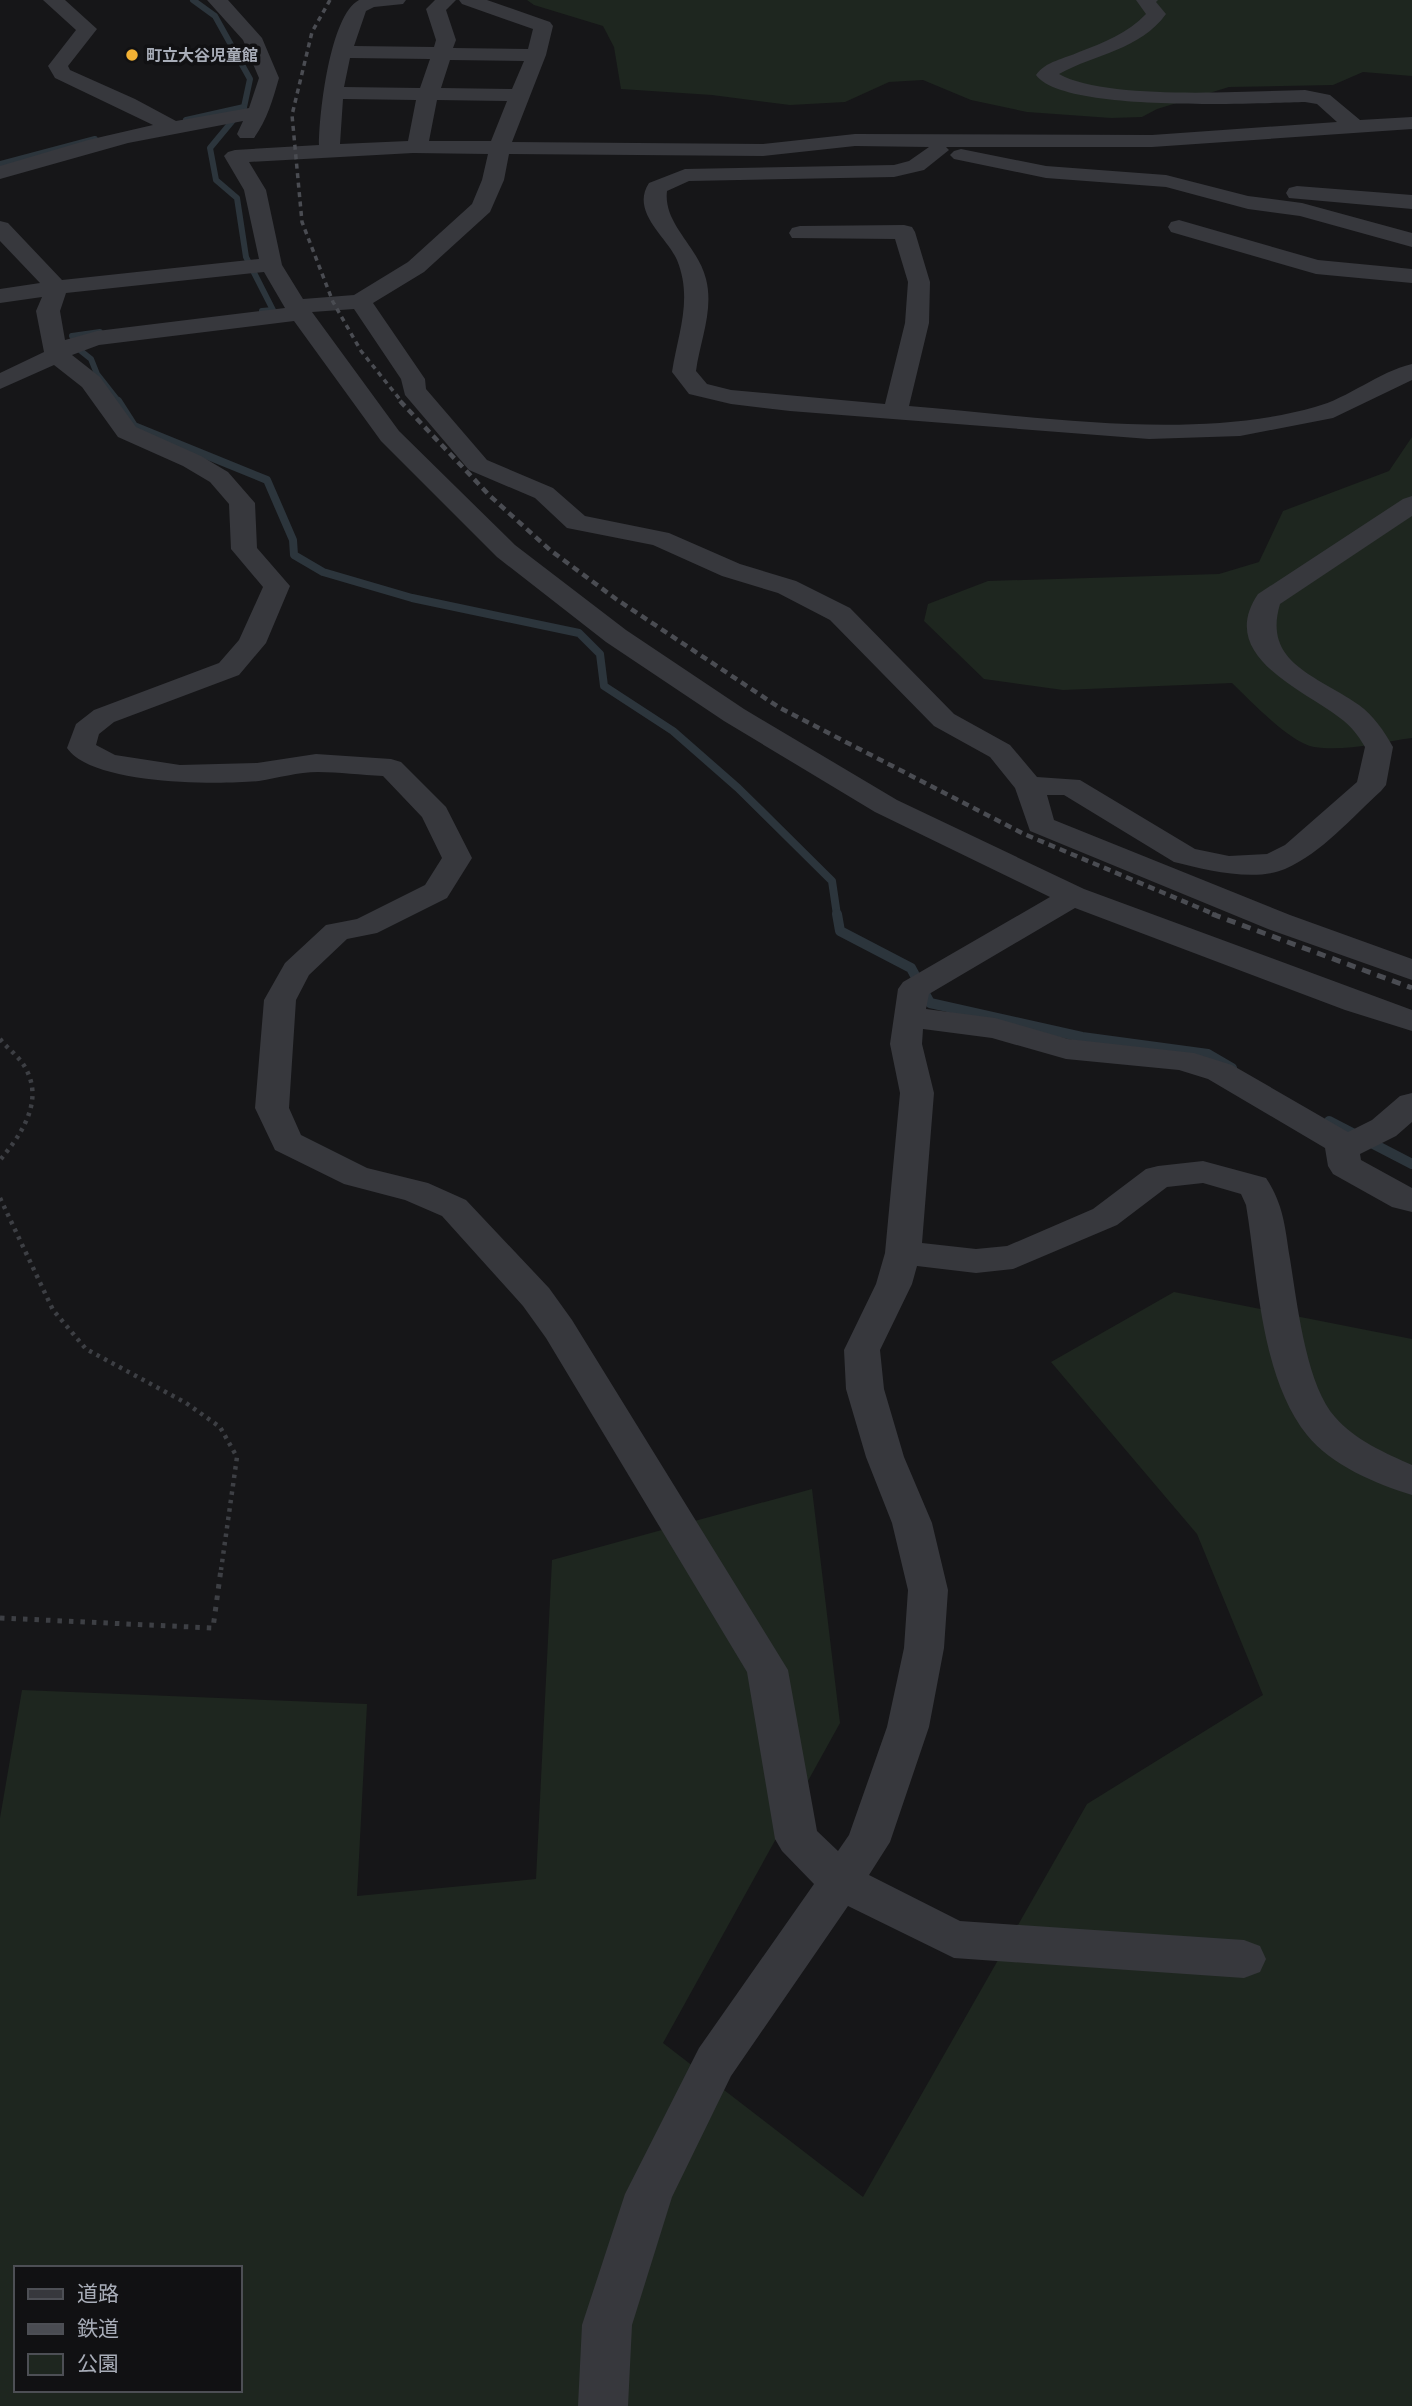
<svg xmlns="http://www.w3.org/2000/svg" width="1412" height="2406" font-family="Montserrat,'Noto Sans JP',sans-serif">
  <style>
    .green { fill: #1e261f; fill-rule: evenodd }
    .lines { fill: none; stroke-linecap: round; stroke-linejoin: round }
    .stream-far2 { stroke: #2c353c; stroke-width: 6 }
    .stream-far1 { stroke: #2c353c; stroke-width: 8 }
    .stream { stroke: #2c353c; stroke-width: 10 }
    .path-far1 { stroke: #3d3f44; stroke-width: 4.5; stroke-dasharray: 3.5 5; stroke-linecap: butt }
    .path { stroke: #3d3f44; stroke-width: 5; stroke-dasharray: 4.5 7; stroke-linecap: butt }
    .minor { fill: #37383d; fill-rule: evenodd }
    .rail-far2 { stroke: #4a4c52; stroke-width: 3.5; stroke-dasharray: 5 4.5; stroke-linecap: butt }
    .rail-far1 { stroke: #4a4c52; stroke-width: 4.5; stroke-dasharray: 7 5; stroke-linecap: butt }
    .rail { stroke: #4a4c52; stroke-width: 5; stroke-dasharray: 9 7; stroke-linecap: butt }
    .poi-dot { fill: #f2b134; stroke: #111113; stroke-width: 2.5 }
    .labels { text-anchor: middle; stroke-width: 7; stroke-linejoin: round; paint-order: stroke }
    .far-poi-label { font-size: 16px; font-weight: bold; fill: #a8adb8; stroke: #111113; text-anchor: start }
  </style>
  <rect width="100%" height="100%" fill="#161618"/>
  <g class="green">
    <polygon points="527,0 1412,0 1412,76 1363,72 1333,85 1229,87 1157,109 1142,117 1111,118 1027,112 971,100 923,80 889,82 845,102 790,105 712,95 621,89 614,47 603,26 534,5"/>
    <path d="M1412,437V738C1382,742 1344,752 1314,747C1289,742 1251,701 1232,683L1063,690L984,679L924,621L928,604L988,581L1219,574L1259,562L1283,511L1389,471Z"/>
    <path d="M1174,1292L1412,1339V2406H0V1818L22,1690L367,1704L357,1896L536,1879L552,1560L812,1489L840,1723L663,2043L863,2197L1087,1804L1263,1695L1197,1534L1051,1362ZM16,2268H240V2390H16Z"/>
  </g>
  <g class="lines">
    <g class="stream-far2">
      <polyline points="193,0 215,16 250,79 244,107 210,148 216,180 237,198 246,257 273,310 262,311"/>
      <polyline points="186,120 244,107"/>
      <polyline points="0,164 95,139"/>
      <polyline points="100,332 72,336 81,351 91,359 97,374 119,402"/>
    </g>
    <polyline class="stream-far1" points="118,401 134,426 267,480 293,540 294,555 323,572 412,598 579,633 600,654 604,686 673,731 738,788 832,881 837,915"/>
    <g class="stream">
      <polyline points="837,914 840,931 911,968 930,1003 1082,1037 1208,1054 1232,1068"/>
      <polyline points="1329,1121 1412,1164"/>
    </g>
    <g class="path-far1">
      <path d="M0,1039C8,1049 20,1057 26,1069C44,1102 21,1135 0,1160"/>
      <polyline points="0,1198 53,1310 86,1349 186,1403 220,1427 237,1457 221,1570"/>
    </g>
    <polyline class="path" points="0,1618 213,1628 221,1569"/>
    <g class="minor">
      <path d="M43,0H65L97,29L68,66L70,70L135,99L176,121L249,108L259,78L243,40L207,0H228L262,38L279,78C273,99 267,120 254,138H240L237,134L243,121L128,143L0,179V166L88,140L153,125L55,78L48,66L76,30Z"/>
      <path d="M359,0H406L403,4L374,7L366,11L354,46L434,47L436,40L426,9L435,0H456L446,10L456,40L453,48L528,49L533,29L462,4L459,0H487L550,22L553,26L546,55L512,142L763,144L855,134L1152,135L1337,122L1317,104L1305,102C1256,103 1063,113 1036,75C1046,61 1064,59 1079,52C1103,43 1128,33 1146,14L1136,0H1158L1156,2L1166,14C1140,50 1095,54 1059,74C1107,101 1247,91 1305,90L1330,95L1360,120L1412,117V129L1152,147H946L949,150L924,170L894,177L689,181L667,191C663,224 698,246 706,279C714,310 700,341 696,371L707,384L731,390L885,404L905,323L908,282L895,239L792,238L789,233L792,228L800,226L904,225L912,227L915,232L930,282L929,323L909,406C1036,416 1192,442 1315,407C1349,398 1378,372 1412,364V380L1333,418L1240,436L1149,439L790,411L731,404L689,394L672,372C678,333 693,299 677,260C667,237 630,212 649,183L685,169L894,165L909,161L929,147L855,146L763,156L509,154L504,180L490,212L424,272L373,303L425,379L426,389L487,460L553,488L585,516L669,533L740,564L796,581L850,608L954,714L1010,745L1037,777L1080,780L1195,849L1229,856L1267,854L1285,845L1357,782L1365,747C1358,735 1351,726 1340,718C1303,689 1216,656 1258,594L1403,499L1412,496V516L1280,604C1262,664 1319,676 1359,705C1374,716 1384,731 1393,747L1386,785L1381,791C1352,817 1322,853 1285,869C1254,882 1206,870 1174,862L1064,795H1047L1054,820L1290,915L1412,959V980L1268,929L1030,831L1015,788L990,757L934,726L830,620L778,593L722,576L653,545L567,528L535,498L469,470L405,395L401,379L354,309L312,312L399,431L515,545L626,630L744,709L897,800L1084,889L1412,1010V1031L1345,1010L1075,908L929,994L926,1009L995,1018L1068,1039L1194,1053L1232,1065L1348,1132L1372,1120L1400,1096L1412,1093V1122L1396,1136L1360,1154L1361,1160L1412,1188V1212L1392,1207L1333,1174L1328,1166L1325,1148L1208,1079L1179,1070L1066,1059L992,1038L923,1029L922,1044L934,1093L922,1243L976,1249L1007,1246L1093,1209L1146,1169L1158,1166L1203,1161L1266,1178C1284,1205 1285,1228 1290,1259C1297,1302 1306,1385 1335,1417C1355,1440 1385,1453 1412,1465V1495C1376,1484 1331,1465 1307,1435C1260,1376 1258,1276 1246,1205L1241,1194L1203,1183L1167,1187L1117,1225L1013,1269L976,1273L917,1266L912,1284L880,1350L884,1389L904,1457L932,1523L948,1590L944,1648L929,1727L890,1842L869,1875L960,1921L1244,1940L1260,1946L1266,1959L1260,1972L1244,1978L954,1958L848,1906L731,2076L672,2197L632,2325L628,2406H578L582,2325L625,2194L699,2048L814,1884L782,1851L775,1839L747,1672L546,1338L523,1306L442,1216L405,1200L344,1184L275,1150L255,1108L264,1000L285,963L326,925L357,919L425,885L442,858L422,817L383,776C361,775 339,772 318,772C298,772 278,778 259,781C216,785 92,785 67,748L76,724L94,710L219,663L239,640L263,587L231,549L229,504L210,482L183,466L118,437L82,387L54,365L0,389V373L44,352L36,311L42,297L0,303V289L40,283L0,241V221L8,223L62,280L259,259L244,190L224,156L228,152L235,150L319,145C319,114 330,15 359,0ZM350,58L430,59L420,88L344,87ZM450,60L524,61L512,89L441,88ZM343,99L416,100L408,141L340,144ZM437,100L507,101L491,141H429ZM413,153L488,154L482,180L472,204L408,262L354,295L303,299L282,265L266,190L249,162ZM264,272L285,308L97,331L65,340L60,311L66,293ZM294,321L381,441L497,557L606,642L724,721L875,812L1050,897L903,982L898,989L890,1044L900,1093L885,1253L876,1284L844,1350L846,1389L866,1457L892,1523L908,1590L904,1648L887,1727L849,1835L838,1851L817,1831L788,1670L572,1320L549,1288L466,1200L428,1183L367,1168L301,1135L289,1108L296,1000L309,975L347,939L377,933L447,898L472,858L446,807L401,762L391,759L316,754L257,763L180,765L115,755L96,745L99,734L114,722L239,675L266,643L290,586L257,548L255,503L228,472L201,456L136,427L100,377L72,355L99,345Z"/>
      <polygon points="961,149 1046,166 1166,175 1248,196 1302,203 1412,233 1412,247 1300,216 1248,209 1166,187 1046,178 954,159 950,155 954,151"/>
      <polygon points="1297,186 1412,195 1412,209 1289,198 1286,193 1289,188"/>
      <polygon points="1179,220 1318,260 1412,269 1412,283 1316,274 1171,232 1168,227 1171,222"/>
    </g>
    <polyline class="rail-far2" points="330,0 312,32 292,115 302,222 333,302 361,351 402,402"/>
    <polyline class="rail-far1" points="400,401 490,496 550,550 616,599 780,708 1024,834 1216,915"/>
    <polyline class="rail" points="1212,914 1412,988"/>
  </g>
  <circle class="poi-dot" cx="132" cy="55" r="7"/>
  <g class="labels">
    <g class="far-poi-label">
      <text x="146" y="61">町立大谷児童館</text>
    </g>
  </g>
  <rect x="14" y="2266" width="228" height="126" fill="#111113" stroke="#4d4f55" stroke-width="2"/>
  <rect x="28" y="2289" width="35" height="10" fill="#37383d" stroke="#4d4f55" stroke-width="2"/>
  <text x="77" y="2301" font-size="21" fill="#a8adb8">道路</text>
  <rect x="28" y="2324" width="35" height="10" fill="#4a4c52" stroke="#4d4f55" stroke-width="2"/>
  <text x="77" y="2336" font-size="21" fill="#a8adb8">鉄道</text>
  <rect x="28" y="2354" width="35" height="21" fill="#1e261f" stroke="#4d4f55" stroke-width="2"/>
  <text x="77" y="2371" font-size="21" fill="#a8adb8">公園</text>
</svg>
